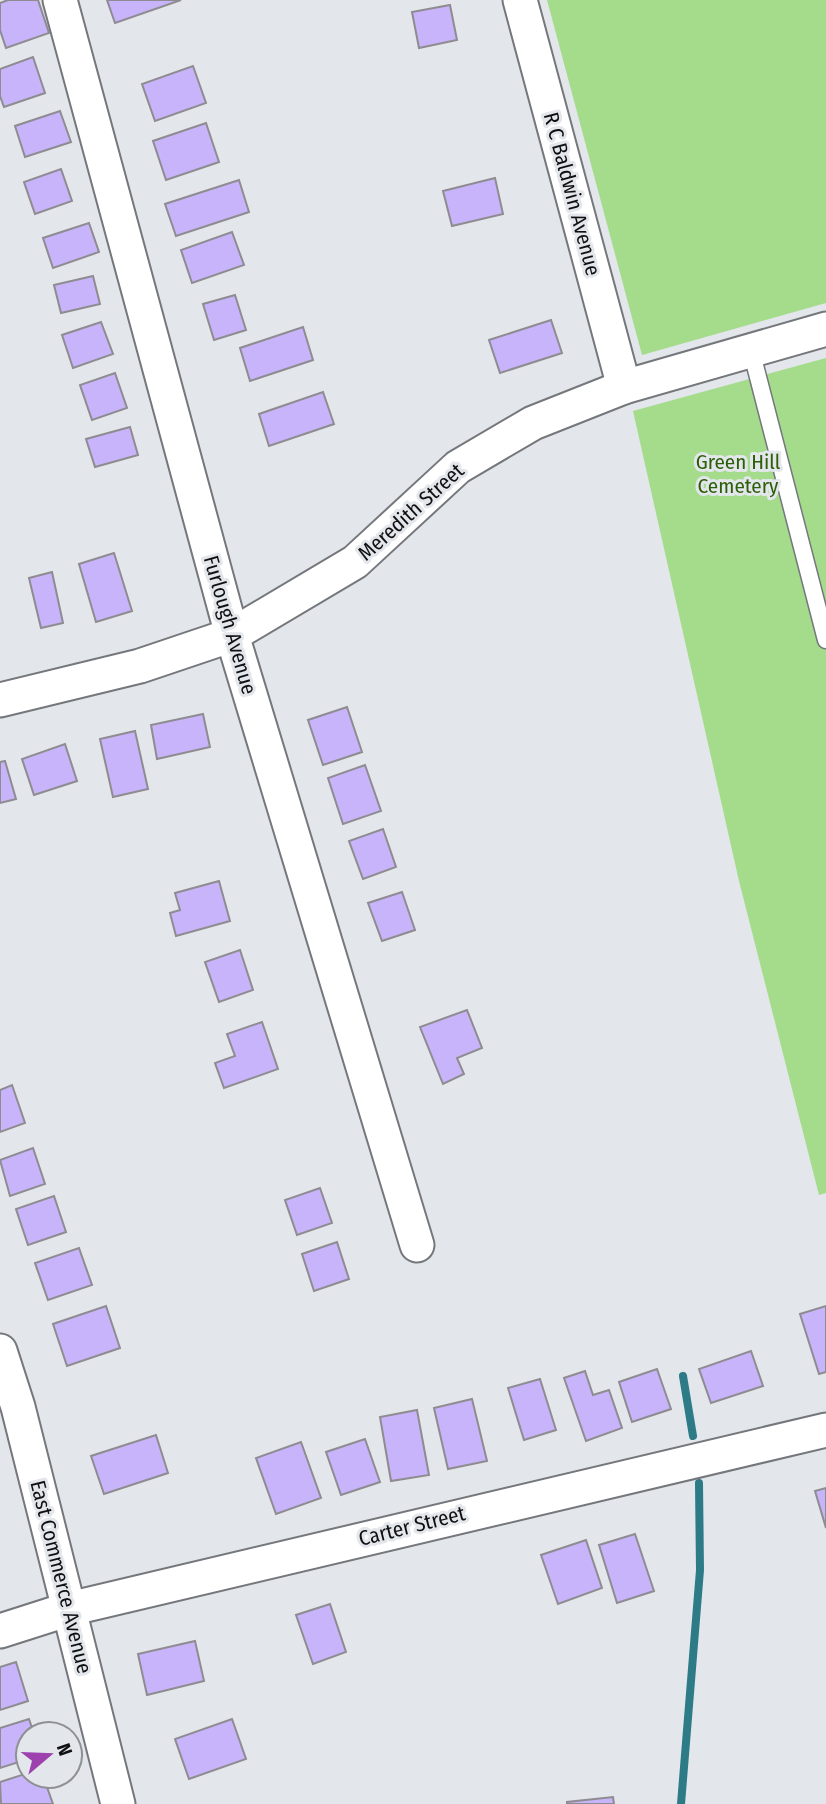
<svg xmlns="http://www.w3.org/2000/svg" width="826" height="1804" font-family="'Fira Sans Condensed',sans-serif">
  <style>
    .green { fill: #a5dc8c }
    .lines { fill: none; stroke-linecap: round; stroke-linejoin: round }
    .stream { stroke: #2c7b86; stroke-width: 8 }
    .building { fill: #c8b4fa; stroke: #8e8c91; stroke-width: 2 }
    .lane-casing { stroke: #74777b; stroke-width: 19 }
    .street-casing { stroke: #74777b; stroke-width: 37 }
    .lane { stroke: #fff; stroke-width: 16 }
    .street { stroke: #fff; stroke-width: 33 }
    .labels { text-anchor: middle; stroke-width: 6; stroke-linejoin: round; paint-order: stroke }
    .street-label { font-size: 21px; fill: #0f1012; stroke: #e3e6eb }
    .park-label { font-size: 21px; fill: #2c5f07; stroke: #e3e6eb }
  </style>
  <rect width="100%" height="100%" fill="#e3e6eb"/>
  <g class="green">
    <polygon points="547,0 826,0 826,303 642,355"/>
    <polygon points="826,358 826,1193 819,1195 739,881 633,411"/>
  </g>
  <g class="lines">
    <g class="stream">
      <polyline points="683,1376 693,1436"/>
      <polyline points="681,1804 700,1570 699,1483"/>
    </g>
  </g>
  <g class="building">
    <polygon points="8,0 38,0 49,33 6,48 0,30 0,3"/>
    <polygon points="107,0 181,0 115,23"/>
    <polygon points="450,5 457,40 419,48 412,12"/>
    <polygon points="33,57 45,93 4,107 0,96 0,69"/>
    <polygon points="193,66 206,103 155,121 142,84"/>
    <polygon points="60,111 71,142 25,157 15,126"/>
    <polygon points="206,123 219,162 166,180 153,141"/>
    <polygon points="61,169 72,201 35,214 24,182"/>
    <polygon points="495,178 503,214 452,226 443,191"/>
    <polygon points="239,180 249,212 176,236 165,204"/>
    <polygon points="89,223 99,252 53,268 43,238"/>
    <polygon points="232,232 244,265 192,283 181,250"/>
    <polygon points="93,276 100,304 61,313 54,285"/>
    <polygon points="235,295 246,330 214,340 203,304"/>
    <polygon points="551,320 562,353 500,373 489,340"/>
    <polygon points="101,322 113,354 73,368 62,335"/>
    <polygon points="303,327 313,360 250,381 240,348"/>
    <polygon points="115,373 127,408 92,420 80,385"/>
    <polygon points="323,392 334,424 269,446 259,414"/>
    <polygon points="130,427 138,455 95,467 86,439"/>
    <polygon points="114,553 132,611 96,622 79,564"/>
    <polygon points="52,572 63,623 41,628 29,578"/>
    <polygon points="347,707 362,752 323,765 308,720"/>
    <polygon points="203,714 210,747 157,759 151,725"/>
    <polygon points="135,731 148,789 113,797 100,739"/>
    <polygon points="65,744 77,781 34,795 22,759"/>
    <polygon points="5,761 16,799 0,803 0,762"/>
    <polygon points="365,765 381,811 343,824 328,778"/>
    <polygon points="383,829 396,867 363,879 349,841"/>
    <polygon points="219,881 230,921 176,936 170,913 180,910 175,893"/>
    <polygon points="402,892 415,930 382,941 368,903"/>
    <polygon points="240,950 253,990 219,1002 205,962"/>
    <polygon points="467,1010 482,1048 457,1058 464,1074 443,1084 420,1027"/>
    <polygon points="262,1022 278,1069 224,1088 215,1063 235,1056 227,1034"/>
    <polygon points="12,1085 25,1123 0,1132 0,1090"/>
    <polygon points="33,1148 45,1184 10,1196 0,1160"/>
    <polygon points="320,1188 332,1223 297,1235 285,1200"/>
    <polygon points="54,1196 66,1232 28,1245 16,1209"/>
    <polygon points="337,1242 349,1279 314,1291 302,1254"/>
    <polygon points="79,1248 92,1285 48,1300 35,1263"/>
    <polygon points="106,1306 120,1348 67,1366 53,1324"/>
    <polygon points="826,1306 826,1372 819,1374 800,1314"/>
    <polygon points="751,1351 763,1386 711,1403 699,1369"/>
    <polygon points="657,1369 671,1409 632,1422 619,1382"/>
    <polygon points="585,1371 593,1395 609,1390 622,1428 586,1441 564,1378"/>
    <polygon points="540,1379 556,1430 524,1440 508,1388"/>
    <polygon points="472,1399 487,1461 448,1469 434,1408"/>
    <polygon points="417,1410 429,1475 391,1481 380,1417"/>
    <polygon points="156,1435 168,1473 104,1494 91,1456"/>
    <polygon points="365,1439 380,1482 341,1495 326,1452"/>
    <polygon points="301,1442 321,1498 276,1514 256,1458"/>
    <polygon points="826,1488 826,1528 815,1491"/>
    <polygon points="635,1534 654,1591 617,1603 599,1545"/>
    <polygon points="586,1540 602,1588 558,1604 541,1555"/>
    <polygon points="330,1604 346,1652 313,1664 296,1615"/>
    <polygon points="195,1641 204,1681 147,1695 138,1654"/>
    <polygon points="16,1662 28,1701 0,1710 0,1667"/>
    <polygon points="29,1719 34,1734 28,1734 28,1759 0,1768 0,1728"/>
    <polygon points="232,1719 246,1759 189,1779 175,1739"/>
    <polygon points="28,1773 28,1776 43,1776 53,1804 1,1804 0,1782"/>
    <polygon points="613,1797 614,1804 567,1804 567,1802"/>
  </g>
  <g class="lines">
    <defs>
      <polyline id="lane" points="751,350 826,640"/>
      <g id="street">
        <polyline points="60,0 232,635 417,1245"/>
        <polyline points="520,0 624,387"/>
        <polyline points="0,700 140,666 232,635 355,562 458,467 533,423 624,387 826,329"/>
        <polyline points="0,1351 18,1407 118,1804"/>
        <polyline points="0,1631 69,1609 826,1430"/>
      </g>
    </defs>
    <use href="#lane" class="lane-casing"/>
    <use href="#street" class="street-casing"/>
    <use href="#lane" class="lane"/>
    <use href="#street" class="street"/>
  </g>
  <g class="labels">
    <g class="street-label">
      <text transform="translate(572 194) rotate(75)" y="7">R C Baldwin Avenue</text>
      <text transform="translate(411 512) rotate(-42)" y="7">Meredith Street</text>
      <text transform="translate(230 625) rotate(74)" y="7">Furlough Avenue</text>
      <text transform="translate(412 1526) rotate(-14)" y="7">Carter Street</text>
      <text transform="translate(61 1577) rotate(76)" y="7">East Commerce Avenue</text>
    </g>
    <g class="park-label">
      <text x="738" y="469">Green Hill<tspan x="738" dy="24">Cemetery</tspan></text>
    </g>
  </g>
  <g transform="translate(49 1755) rotate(71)"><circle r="33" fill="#e3e6eb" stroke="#8e9094" stroke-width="2"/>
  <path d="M0-5L12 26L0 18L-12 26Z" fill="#9c41ad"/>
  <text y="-10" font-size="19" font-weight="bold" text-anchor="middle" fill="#0f1012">N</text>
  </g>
</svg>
